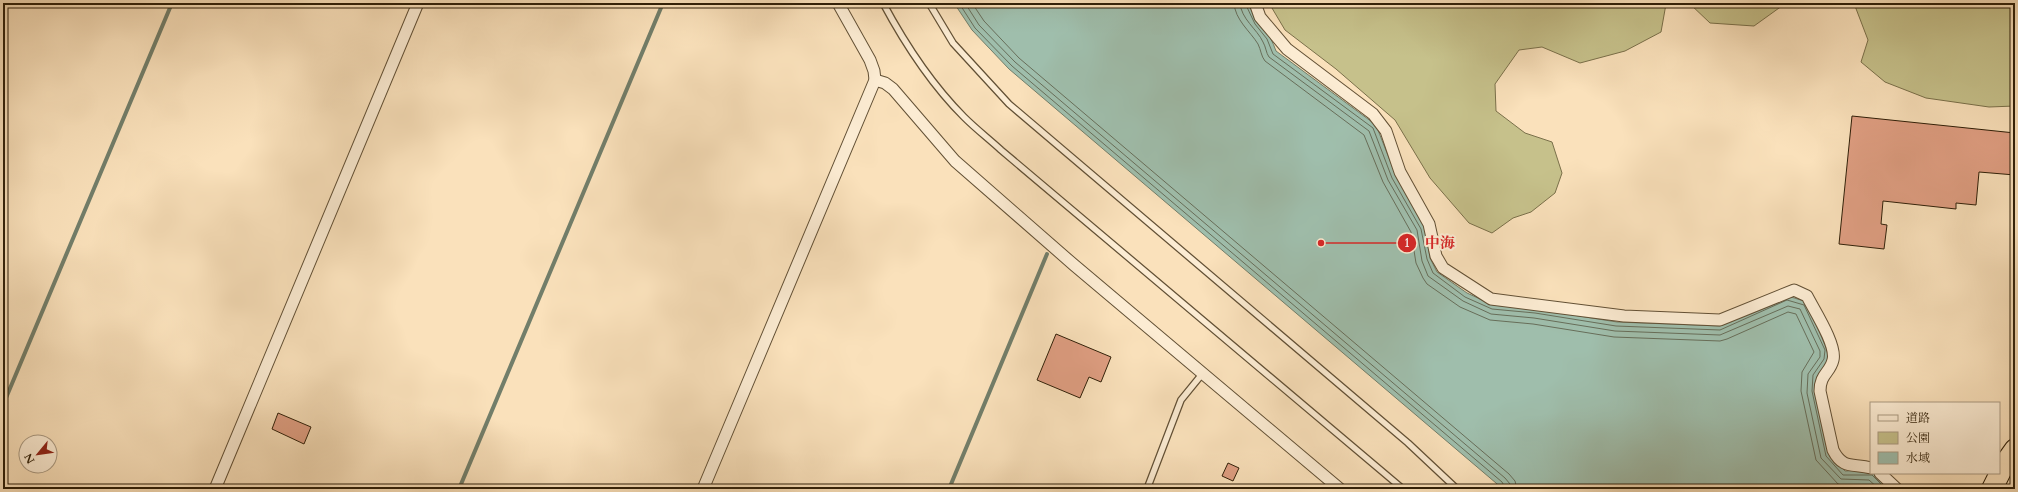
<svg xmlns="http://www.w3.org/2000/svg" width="2018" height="492" font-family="Cardo,'Noto Serif JP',serif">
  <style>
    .green { fill: #c6c18b; stroke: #7a704a }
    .water { fill: #9fbeac; stroke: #727e6a }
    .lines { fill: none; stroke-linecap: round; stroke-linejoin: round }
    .shore { stroke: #676e5a; stroke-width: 1 }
    .stream { stroke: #727e6a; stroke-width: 4 }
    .building { fill: #e09f83; stroke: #2f1f08 }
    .lane-casing { stroke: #625035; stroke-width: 8 }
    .street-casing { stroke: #625035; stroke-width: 13 }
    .highway-casing { stroke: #2f1f08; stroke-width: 22 }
    .lane { stroke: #fcecd3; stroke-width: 5.5 }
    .street { stroke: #fcecd3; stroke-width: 11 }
    .highway { stroke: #fae1bb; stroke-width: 20 }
    .leader { fill: none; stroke: #d62828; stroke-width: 1.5 }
    .callout-dot { fill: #d62828; stroke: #fcecd3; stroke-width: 1.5 }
    .mark-label { font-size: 12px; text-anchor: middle; font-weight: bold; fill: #fff }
    .callout-label { font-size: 15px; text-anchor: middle; font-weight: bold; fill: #d62828; stroke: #fcecd3; stroke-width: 4; stroke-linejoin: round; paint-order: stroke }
  </style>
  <rect width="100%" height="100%" fill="#fae1bb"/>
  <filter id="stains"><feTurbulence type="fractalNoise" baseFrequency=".005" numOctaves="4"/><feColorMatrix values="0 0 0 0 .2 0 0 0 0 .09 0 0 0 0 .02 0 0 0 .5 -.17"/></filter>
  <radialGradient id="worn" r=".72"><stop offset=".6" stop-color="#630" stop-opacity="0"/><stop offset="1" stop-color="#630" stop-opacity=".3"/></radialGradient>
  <g class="green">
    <polygon points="1269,3 1670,3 1666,4 1661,32 1625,51 1580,63 1542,47 1519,50 1495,84 1496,111 1525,133 1552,142 1562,173 1555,193 1531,212 1513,218 1492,233 1469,223 1430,178 1395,120 1336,69 1285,30"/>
    <polygon points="1689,3 1786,3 1754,26 1710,23"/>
    <polygon points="1847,3 2015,3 2015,106 1989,107 1926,98 1885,82 1861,62 1868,40 1855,6"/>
  </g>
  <path class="water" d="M954,3H1248C1257,19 1270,33 1276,51L1376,125L1396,176L1425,227L1430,258L1437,272L1467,293L1493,305L1535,309L1617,322L1720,326L1788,296L1807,302L1829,349V360L1817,377L1816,391L1830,455L1845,471C1871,470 1873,470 1892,489H1503L1009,69L972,30Z"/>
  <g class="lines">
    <g class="shore">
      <polyline points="959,3 975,28 1012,66 1502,482 1506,489"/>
      <polyline points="965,3 979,25 1015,62 1505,478 1510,484 1511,489"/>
      <polyline points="972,3 984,21 1019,58 1509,474 1515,481 1517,489"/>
      <path d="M1234,3C1235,20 1250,31 1258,44C1261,50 1261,56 1265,61L1364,135L1383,182L1411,232L1416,263L1423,278L1427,284L1460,307L1490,320L1533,324L1614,337L1720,341L1727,339L1788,312L1796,314L1814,352L1802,372L1801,391L1816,460L1838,484L1845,486L1866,485L1871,489"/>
      <path d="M1240,3C1241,19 1257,29 1263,42C1266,47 1266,53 1269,57L1369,131L1388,180L1417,230L1422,261L1428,276L1463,301L1491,314L1534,318L1615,331L1720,335L1788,306L1800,309L1820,351V357L1808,374L1807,393L1821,458L1841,479L1869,480L1879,489"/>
      <polyline points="1245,3 1255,24 1267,39 1273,54 1373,128 1392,178 1421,229 1427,259 1433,273 1465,297 1492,309 1535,313 1616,326 1720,330 1787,300 1804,305 1825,350 1824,359 1813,375 1812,391 1826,456 1843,475 1872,475 1886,489"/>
    </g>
    <g class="stream">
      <polyline points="3,405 172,3"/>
      <polyline points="459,489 663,3"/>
      <polyline points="949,489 1047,254"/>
    </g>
  </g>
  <g class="building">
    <polygon points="1852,116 2015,133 2015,175 1979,172 1976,205 1956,203 1956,209 1883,201 1881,224 1887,225 1884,249 1839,244"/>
    <polygon points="1056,334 1111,357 1101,382 1089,377 1080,398 1037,380"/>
    <polygon points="278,413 311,427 304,444 272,429"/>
    <polygon points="1228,463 1239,468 1233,481 1222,476"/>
  </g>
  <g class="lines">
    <defs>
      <g id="lane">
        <path d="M883,3C905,44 931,84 964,117C976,129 989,139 1001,150L1403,489"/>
        <polyline points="929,3 953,43 1009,104 1408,443 1457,489"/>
        <polyline points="1147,489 1181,400 1203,373"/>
      </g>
      <g id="street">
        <path d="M1255,3L1260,17L1287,49L1373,114L1386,131L1400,172L1429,224L1436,256L1443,268L1491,299L1624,316L1720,320L1794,290L1807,296C1814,310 1837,345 1833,360C1830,373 1820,374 1820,391L1833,450C1843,470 1853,463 1871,468"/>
        <polyline points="875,80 885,83 893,89 955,161 1074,265 1340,489"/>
        <polyline points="1880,473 1897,489"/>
        <polyline points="215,489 418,3"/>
        <polyline points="703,489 875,80 874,71 870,60 838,3"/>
      </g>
      <polyline id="highway" points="1992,489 2005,463 2015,449"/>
    </defs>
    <use href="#lane" class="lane-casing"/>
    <use href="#street" class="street-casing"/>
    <use href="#highway" class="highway-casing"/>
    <use href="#lane" class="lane"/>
    <use href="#street" class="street"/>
    <use href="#highway" class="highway"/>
  </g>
  <path class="leader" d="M1321 243L1407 243"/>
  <g class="callout-dot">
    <circle cx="1321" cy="243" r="4"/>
    <circle cx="1407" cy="243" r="10"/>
  </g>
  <g class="mark-label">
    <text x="1407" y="247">1</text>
  </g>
  <g class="callout-label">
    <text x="1440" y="248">中海</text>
  </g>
  <rect width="2018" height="492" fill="none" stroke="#fae1bb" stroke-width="16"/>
  <rect x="4" y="4" width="2010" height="484" fill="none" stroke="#2f1f08" stroke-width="2"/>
  <rect x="8" y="8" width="2002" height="476" fill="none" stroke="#2f1f08"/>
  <rect x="1870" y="402" width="130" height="72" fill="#fcecd3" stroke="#aa9a82"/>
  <rect x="1878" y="415" width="20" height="6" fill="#fcecd3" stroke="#aa9a82"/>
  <text x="1906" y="422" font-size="12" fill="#2f1f08">道路</text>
  <rect x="1878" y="432" width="20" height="12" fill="#c6c18b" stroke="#aa9a82"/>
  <text x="1906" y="442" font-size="12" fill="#2f1f08">公園</text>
  <rect x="1878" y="452" width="20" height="12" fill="#9fbeac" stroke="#aa9a82"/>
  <text x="1906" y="462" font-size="12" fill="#2f1f08">水域</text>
  <g transform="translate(38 454) rotate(241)"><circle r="19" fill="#fcecd3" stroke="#aa9a82"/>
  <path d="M0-3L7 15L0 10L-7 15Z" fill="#8f2418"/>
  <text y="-6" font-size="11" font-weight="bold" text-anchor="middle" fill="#2f1f08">N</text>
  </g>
  <rect width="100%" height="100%" filter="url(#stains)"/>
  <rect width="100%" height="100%" fill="url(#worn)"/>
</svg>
